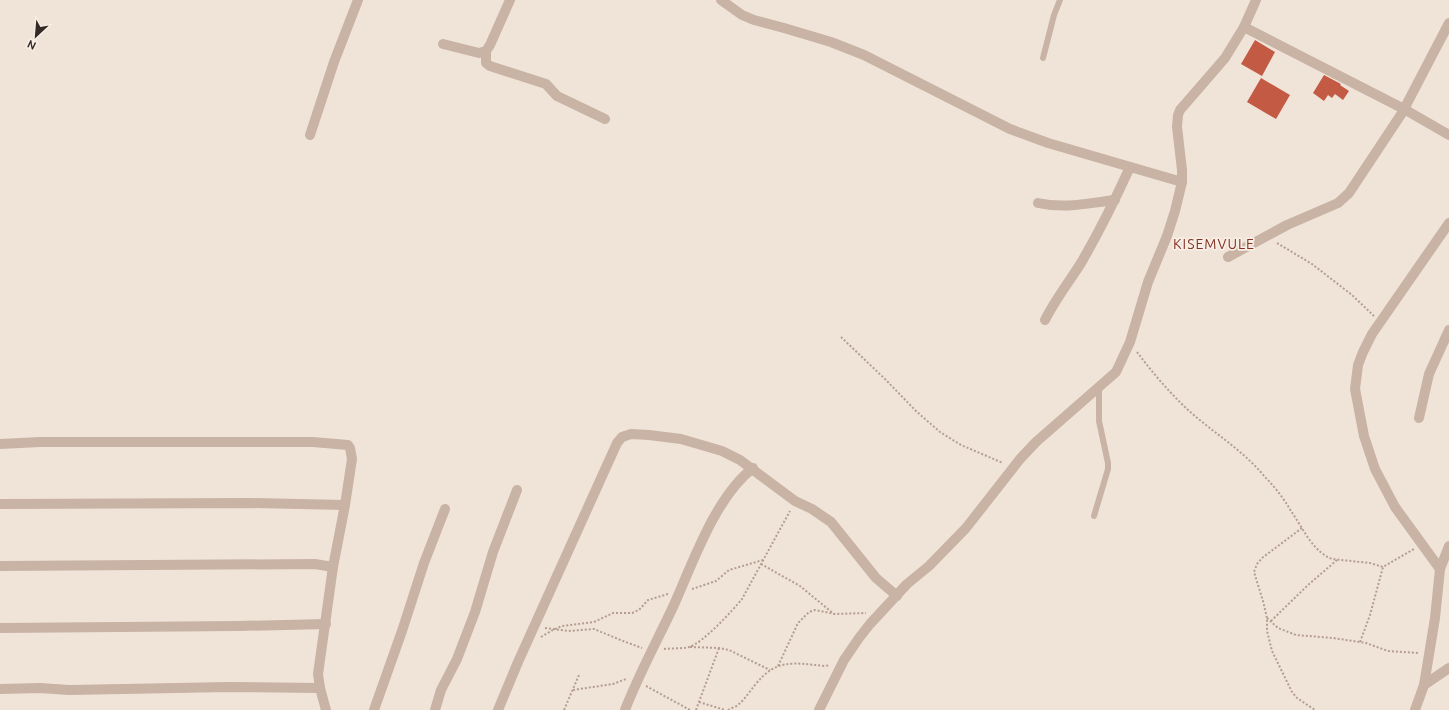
<svg xmlns="http://www.w3.org/2000/svg" width="1449" height="710" font-family="Ubuntu,sans-serif">
  <style>
    .building { fill: #c35a44 }
    .lines { fill: none; stroke-linecap: round; stroke-linejoin: round }
    .path { stroke: #b49d90; stroke-width: 2; stroke-dasharray: 2 2; stroke-linecap: butt }
    .lane { stroke: #c8b3a5; stroke-width: 6 }
    .street { stroke: #c8b3a5; stroke-width: 10 }
    .labels { text-anchor: middle; stroke-width: 3.5; stroke-linejoin: round; paint-order: stroke }
    .quarter-label { font-size: 14px; letter-spacing: 1px; fill: #813221; stroke: #f8eee5 }
  </style>
  <rect width="100%" height="100%" fill="#f0e4d9"/>
  <g class="building">
    <polygon points="1255,40 1275,52 1262,76 1241,64"/>
    <polygon points="1324,75 1341,84 1340,85 1349,91 1343,100 1335,94 1332,98 1328,95 1324,101 1313,93"/>
    <polygon points="1261,78 1290,95 1276,119 1247,102"/>
  </g>
  <g class="lines">
    <g class="path">
      <polyline points="1277,243 1312,264 1352,295 1374,316"/>
      <polyline points="841,337 885,379 917,412 940,432 961,445 1003,463"/>
      <path d="M1137,352C1152,372 1169,392 1187,409C1212,432 1243,450 1265,477C1275,487 1284,499 1291,511C1303,528 1312,551 1332,559L1370,563L1383,567L1414,549"/>
      <polyline points="1302,528 1262,558 1257,564 1254,572 1263,601 1267,618 1267,631 1272,651 1292,692 1297,698 1315,710"/>
      <polyline points="761,564 800,586 834,614"/>
      <polyline points="692,589 716,581 729,570 763,560"/>
      <polyline points="1267,618 1278,628 1296,635 1333,638 1366,643 1388,651 1419,653"/>
      <polyline points="1271,621 1308,585 1337,560"/>
      <polyline points="545,628 568,631 594,629 623,641 642,648"/>
      <polyline points="541,637 553,630 562,626 594,622 613,613 632,613 639,610 648,600 668,594"/>
      <polyline points="1360,642 1370,615 1383,567"/>
      <polyline points="690,647 719,648 729,650 770,670"/>
      <path d="M664,649C672,648 681,649 689,647C702,644 733,610 742,599L790,511"/>
      <polyline points="778,666 798,623 809,612 815,610 835,614 866,613"/>
      <polyline points="646,686 690,710"/>
      <polyline points="573,690 613,684 626,679"/>
      <polyline points="699,702 725,710"/>
      <polyline points="564,710 579,675"/>
      <polyline points="696,710 719,648"/>
      <path d="M728,710C731,708 736,707 739,704C745,699 750,691 755,685C776,658 794,663 825,666L830,665"/>
    </g>
    <g class="lane">
      <polyline points="1043,58 1054,15 1060,0"/>
      <polyline points="1094,516 1108,469 1108,463 1099,421 1099,388"/>
    </g>
    <g class="street">
      <polyline points="721,0 742,15 754,20 784,28 831,42 864,55 1010,129 1048,143 1182,182"/>
      <polyline points="1244,27 1404,109 1449,135"/>
      <polyline points="443,44 479,53 486,51 490,45 510,0"/>
      <polyline points="486,51 486,63 490,66 546,84 557,96 605,119"/>
      <polyline points="310,135 334,62 358,0"/>
      <path d="M1038,203C1064,209 1089,203 1115,200"/>
      <polyline points="1228,257 1287,225 1338,203 1349,193 1402,113 1449,23"/>
      <path d="M1045,320C1055,300 1069,282 1081,263C1099,232 1115,200 1130,167"/>
      <polyline points="1419,418 1429,374 1449,330"/>
      <polyline points="0,444 40,442 313,442 348,445 350,448 352,459 345,505 333,567 318,674 320,688 326,710"/>
      <polyline points="0,504 250,503 345,505"/>
      <polyline points="0,566 315,564 333,567"/>
      <polyline points="1440,569 1395,507 1375,469 1364,436 1355,389 1358,365 1363,352 1372,334 1449,223"/>
      <polyline points="0,628 238,626 326,624"/>
      <polyline points="1424,685 1449,668"/>
      <polyline points="0,689 40,688 69,690 229,687 320,688"/>
      <polyline points="374,710 402,631 424,563 445,509"/>
      <polyline points="435,710 441,690 457,659 475,612 493,552 517,490"/>
      <polyline points="498,710 518,662 617,443 622,437 631,434 649,435 681,439 722,451 740,460 795,501 812,509 831,522 876,578 897,596"/>
      <path d="M625,710C638,676 657,641 673,607C692,565 715,497 753,468"/>
      <polyline points="819,710 844,660 859,638 870,624 907,584 929,566 966,528 1020,459 1036,442 1116,372 1130,342 1148,282 1167,236 1175,211 1182,182 1182,170 1177,127 1178,115 1180,110 1225,58 1244,27 1256,0"/>
      <polyline points="1415,710 1424,685 1435,618 1440,569 1449,546"/>
    </g>
  </g>
  <g class="labels">
    <g class="quarter-label">
      <text x="1214" y="249">KISEMVULE</text>
    </g>
  </g>
  <g transform="translate(36 36) rotate(206)" stroke="#f8eee5" stroke-width="3" paint-order="stroke">
  <path d="M0-3L7 15L0 10L-7 15Z" fill="#342a26"/>
  <text y="-6" font-size="11" font-weight="bold" text-anchor="middle" fill="#342a26">N</text>
  </g>
</svg>
